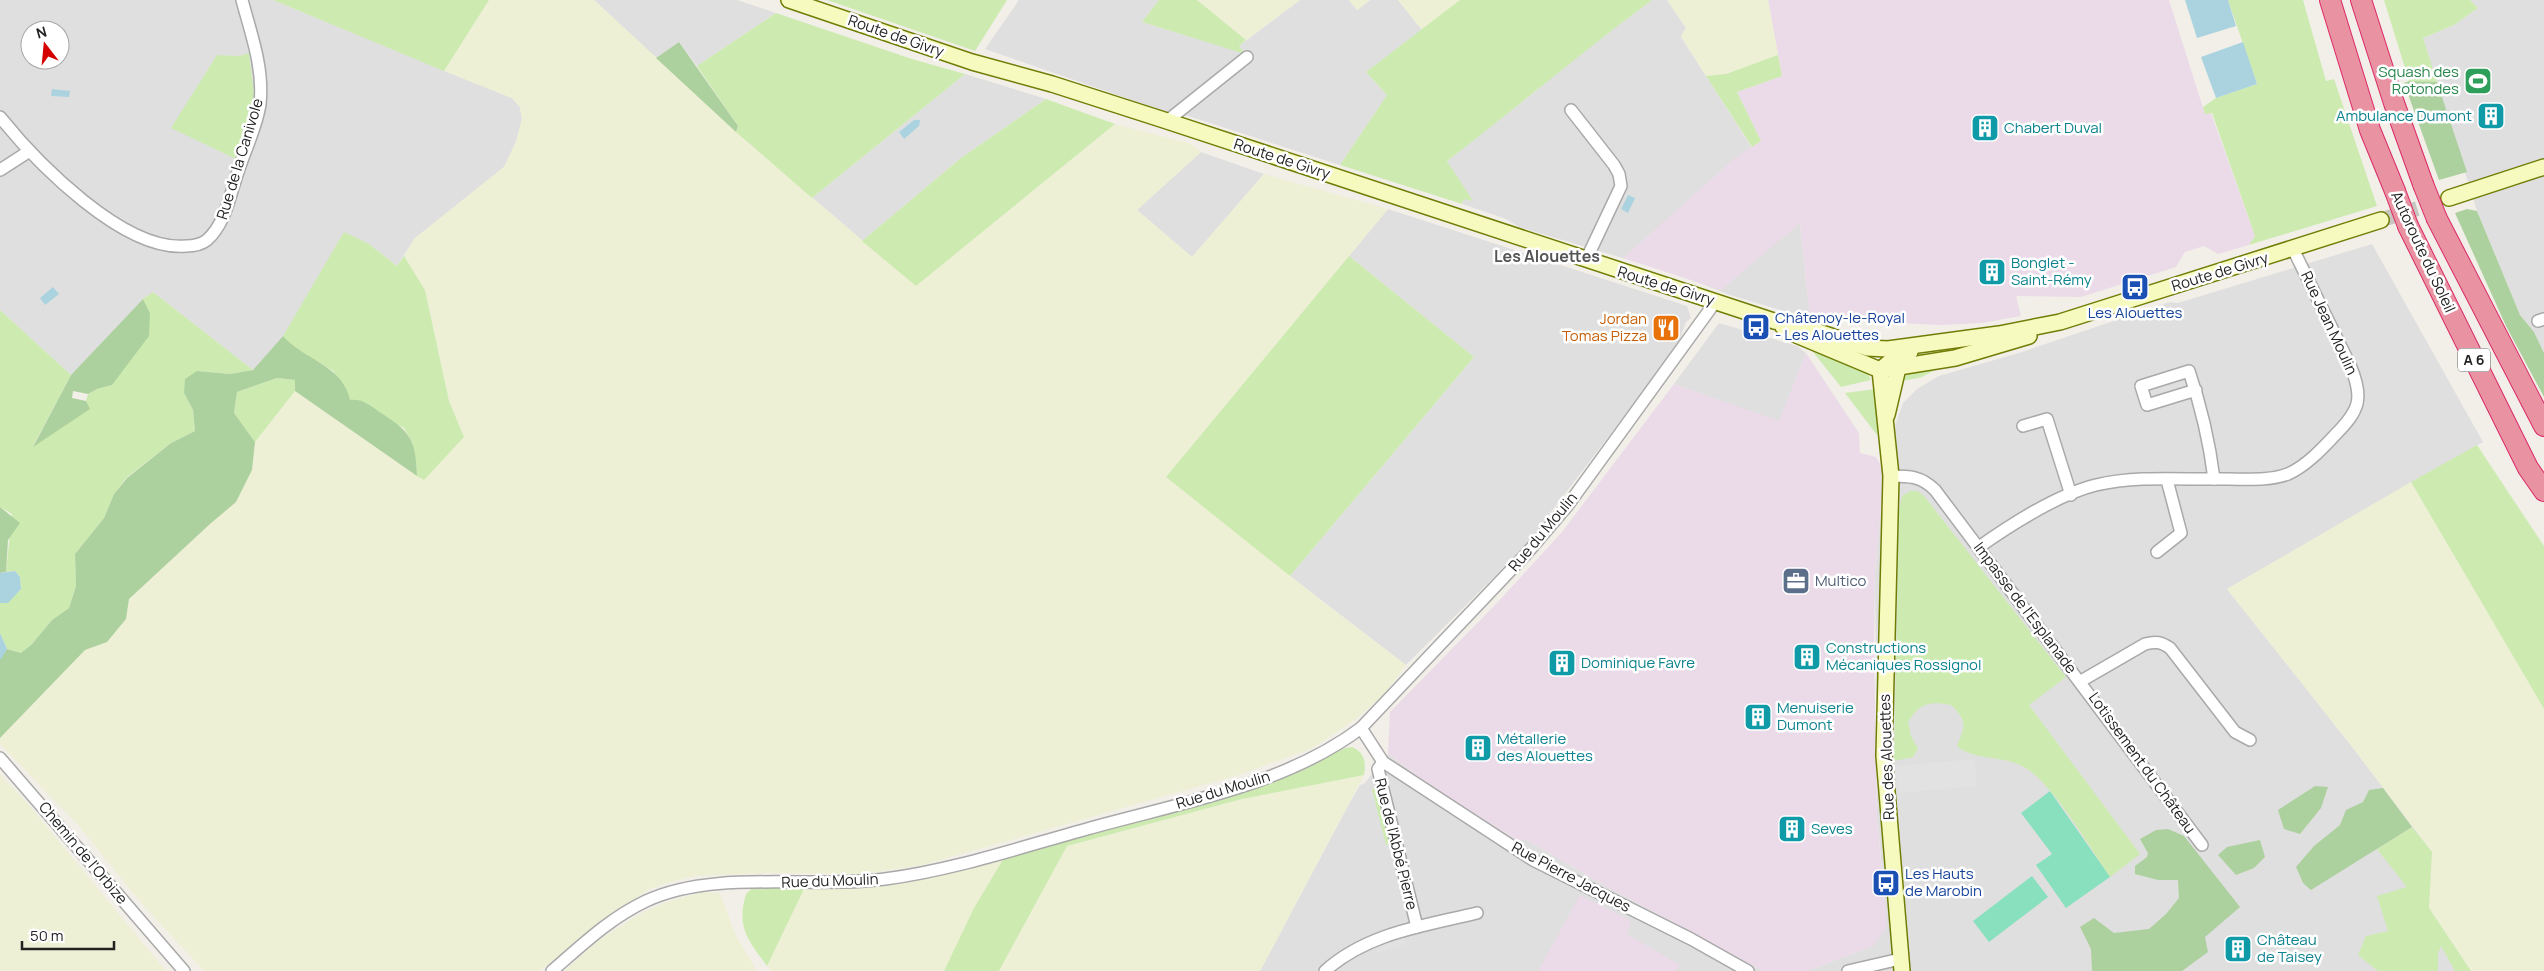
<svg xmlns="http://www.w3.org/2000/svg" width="2544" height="971" font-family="Manrope,sans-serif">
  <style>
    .residential { fill: #e0dfdf; fill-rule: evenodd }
    .industrial { fill: #ebdbe8 }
    .farmland { fill: #eef0d5 }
    .grass { fill: #cdebb0 }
    .forest { fill: #add19e }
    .pitch { fill: #88e0be }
    .parking { fill: #e2e2e2 }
    .water { fill: #aad3df }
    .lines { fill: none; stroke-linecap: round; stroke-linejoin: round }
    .secondary-tunnel { stroke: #c8c6c1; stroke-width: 15; stroke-dasharray: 15 8; stroke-linecap: butt }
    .street-casing { stroke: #a9a9a9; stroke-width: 14 }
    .secondary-casing { stroke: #707d05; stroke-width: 18 }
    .highway-casing { stroke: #dc2a67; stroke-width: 22 }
    .street { stroke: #fff; stroke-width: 11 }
    .secondary { stroke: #f7fabf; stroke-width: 15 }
    .highway { stroke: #e892a2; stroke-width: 20 }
    .highway-bridge-casing { stroke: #dc2a67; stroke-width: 22; stroke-linecap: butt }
    .highway-bridge { stroke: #e892a2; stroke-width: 20 }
    .labels { text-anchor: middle; stroke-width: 5; stroke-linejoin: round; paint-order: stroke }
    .shield { fill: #fff; stroke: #646464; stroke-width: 1 }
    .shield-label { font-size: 14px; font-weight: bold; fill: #222 }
    .street-label { font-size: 15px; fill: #222; stroke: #fff }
    .leisure-label { font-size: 15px; fill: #27864d; stroke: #fff; text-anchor: end }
    .culture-label { font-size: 15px; fill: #0d838f; stroke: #fff; text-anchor: start }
    .transit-label { font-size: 15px; fill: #164399; stroke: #fff; text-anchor: start }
    .food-label { font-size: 15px; fill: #c56008; stroke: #fff; text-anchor: end }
    .service-label { font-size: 15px; fill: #4e5e75; stroke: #fff; text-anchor: start }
    .neighbourhood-label { font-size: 16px; font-weight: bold; fill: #555; stroke: #fff }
  </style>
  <rect width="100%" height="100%" fill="#f2efe9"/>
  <g class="residential">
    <path d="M0,0H273L512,98L520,107L522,119L516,142L504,167L414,239L397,266L369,244L295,318L283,336L253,370L153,292L143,299L71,375L0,310ZM30,30H60V60H30Z"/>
    <polygon points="594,0 737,0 776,13 697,66 679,42 656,58"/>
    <polygon points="1019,0 1159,0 1142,22 1244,53 1239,46 1300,0 1349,0 1357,10 1370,0 1398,0 1422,30 1366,72 1387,95 1340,165 1185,115 1253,61 1245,54 1169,113 985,49"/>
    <polygon points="1652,0 1667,0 1686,28 1681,37 1800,223 1810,319 1730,295 1679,275 1519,227 1506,219 1462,204 1464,198 1472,201 1447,161 1536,91 1561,68"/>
    <polygon points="2470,0 2544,0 2544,353 2534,332 2520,315 2477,211 2423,38 2454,25 2478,8"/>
    <polygon points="965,74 1046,99 961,158 862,241 812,198"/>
    <polygon points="1201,152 1264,174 1192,257 1137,210"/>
    <polygon points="1388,209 1687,306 1691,318 1686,322 1677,347 1525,546 1406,665 1290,576 1474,357 1349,256"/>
    <polygon points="2372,244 2483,442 2227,589 2350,744 2432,852 2429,908 2471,971 1807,971 1873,946 1884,887 1877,818 1875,573 1881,505 1881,466 1903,403 1917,389 1939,376 2022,352 2170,302 2178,303"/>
    <polygon points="1719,323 1797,346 1806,353 1779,422 1674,384"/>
    <polygon points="1388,754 1437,790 1517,840 1527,840 1609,888 1763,971 1260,971 1349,804 1360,785 1365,783"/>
  </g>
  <g class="industrial">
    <polygon points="1768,0 2169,0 2205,114 2211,113 2255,236 2249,245 2218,254 2204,246 2185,252 2176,267 2081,297 2016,296 2021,316 1982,323 1942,325 1810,319 1800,223 1721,290 1623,258 1734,159 1761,141 1737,92 1782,76"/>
    <polygon points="1806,353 1859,433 1860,453 1876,457 1881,466 1881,505 1875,573 1874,644 1877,818 1887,926 1873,946 1807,971 1763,971 1609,888 1527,840 1517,840 1437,790 1388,754 1390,712 1497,603 1562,532 1674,384 1779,421"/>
    <polygon points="1580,895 1631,921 1627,934 1680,965 1676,971 1538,971"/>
  </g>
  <g class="farmland">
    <polygon points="489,0 594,0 751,145 916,286 1115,124 1192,144 1201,152 1137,210 1192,257 1264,174 1388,209 1166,477 1327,605 1406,665 1385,693 1356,719 1313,748 1239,775 923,865 863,874 768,873 696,876 670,882 650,889 607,916 540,971 204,971 141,903 78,825 0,744 0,738 85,650 107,642 126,619 129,599 210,524 236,502 252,470 255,442 295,391 423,480 464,437 449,401 425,290 404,256 414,239 504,167 516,142 522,119 520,107 512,98 444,71"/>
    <polygon points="1197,0 1300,0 1246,40"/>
    <polygon points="1349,0 1370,0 1357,10"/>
    <polygon points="1398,0 1460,0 1422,30"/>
    <polygon points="1667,0 1768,0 1778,55 1726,74 1706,76 1681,36 1686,28"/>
    <polygon points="2411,482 2544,709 2544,971 2471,971 2429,908 2432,852 2350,744 2227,589"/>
    <polygon points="0,774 28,804 166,971 0,971"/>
    <polygon points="1364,775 1260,971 999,971 1067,846 1242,799"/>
    <polygon points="1005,856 974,908 944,971 771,971 767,966 805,887 845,887 904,882"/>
    <polygon points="704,892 720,893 735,934 757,971 564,971 599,940 643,912 672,900"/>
  </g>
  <g class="grass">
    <polygon points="273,0 489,0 444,71"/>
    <polygon points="827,0 1007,0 975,51"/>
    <polygon points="1159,0 1197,0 1246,40 1239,46 1245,54 1142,22"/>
    <path d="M1460,0H1652C1582,52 1516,108 1447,161L1473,201L1464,199L1462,204L1340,165L1387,95L1366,72Z"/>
    <polygon points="2228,0 2303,0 2326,81 2334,79 2377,206 2249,245 2255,236 2212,113 2205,114 2203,107 2216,98 2257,84"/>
    <polygon points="2384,0 2470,0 2478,8 2454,25 2423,38 2437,82 2409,81"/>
    <polygon points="776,13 912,59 965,74 812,198 736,132 738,126 697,66"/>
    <polygon points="249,53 254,93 251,115 236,159 171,128 217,55 239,56"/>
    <polygon points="1778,55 1782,76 1737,92 1761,141 1752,147 1706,76 1726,74"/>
    <polygon points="1046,99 1115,124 916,286 862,241 961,158"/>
    <polygon points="344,232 369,244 397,266 404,256 425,290 449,401 464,437 424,480 417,476 416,460 412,442 404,428 350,400 333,371 292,346 283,336"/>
    <polygon points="1349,256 1474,357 1290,576 1166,477"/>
    <polygon points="153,292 253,370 230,374 197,371 184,393 193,410 195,431 171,443 126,478 114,494 104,518 75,554 76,586 69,608 52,620 32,644 21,653 7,649 0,633 0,603 8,602 21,589 20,577 15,571 6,572 12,514 0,507 0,310 71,375 33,446 89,409 86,401 88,394 97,389 112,385 150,313 143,299"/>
    <polygon points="1809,347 1867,372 1871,380 1841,387"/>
    <path d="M1948,363L1922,377L1903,381C1906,367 1936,365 1948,363Z"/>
    <polygon points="277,378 295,380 295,391 255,442 234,413 237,392"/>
    <polygon points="1875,389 1879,427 1877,435 1845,393"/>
    <polygon points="2477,445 2544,546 2544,709 2411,482"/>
    <path d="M1910,491H1917L1924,496L2066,677L2029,705L2140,854L2110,877C2090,848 2051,780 2022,766C2001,755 1975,761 1957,746C1965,726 1968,721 1951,705C1929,701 1920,703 1908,722L1911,736L1918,749L1913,757L1894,761L1899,512L1902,496Z"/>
    <path d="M1352,747C1365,753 1366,762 1364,775L1242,799L1067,846L999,971H944L974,908L1005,856L1308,765L1345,748Z"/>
    <polygon points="1377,788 1391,844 1386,845 1372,789"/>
    <polygon points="2412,827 2432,852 2429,908 2471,971 2455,971 2441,946 2438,953 2438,971 2378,971 2358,955 2366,936 2388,931 2377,896 2407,887 2377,849"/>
    <path d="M754,886L805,887L767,966C748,940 736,927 746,894Z"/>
  </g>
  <g class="forest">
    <polygon points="679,42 738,126 736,132 656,58"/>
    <polygon points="2409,81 2437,82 2467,172 2439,180 2404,83"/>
    <polygon points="2467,209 2477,211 2520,315 2534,332 2544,353 2544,397 2506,326 2455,213"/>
    <polygon points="143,299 150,313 149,336 112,385 97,389 88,394 73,391 72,398 86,401 90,409 33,447 71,375"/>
    <path d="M283,336C304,360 343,365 350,400C362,399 368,404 378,411C409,431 416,437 417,476L295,391V380L277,378L237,392L234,413L255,442L252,470L236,502L210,524L129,599L126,619L107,642L85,650L0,738V659L7,649L21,653L32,644L52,620L69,608L76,586L75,554L104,518L114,494L127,478L171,443L195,431L193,410L184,393L185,379L197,371L230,374L253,370Z"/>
    <polygon points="0,507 20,523 8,540 6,572 0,573"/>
    <polygon points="2315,786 2328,787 2321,808 2300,834 2284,829 2278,810"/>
    <polygon points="2383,788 2412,827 2311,890 2303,883 2296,867 2314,846 2340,825 2346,810 2363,802 2369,790"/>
    <polygon points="2168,829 2184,836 2240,907 2205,937 2208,952 2182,971 2092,971 2091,949 2080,927 2094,918 2114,933 2149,929 2166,914 2179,898 2178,880 2158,880 2135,874 2135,866 2147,857 2148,853 2140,839 2156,830"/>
    <polygon points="2260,840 2265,857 2254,868 2236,875 2218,855 2227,847"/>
  </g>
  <g class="pitch">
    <polygon points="2050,791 2110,877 2066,908 2036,865 2052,854 2021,813"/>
    <polygon points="2032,876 2048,897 1989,942 1973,921"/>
  </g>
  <g class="parking">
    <polygon points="1975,759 1977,786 1898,793 1896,766"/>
    <polygon points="1403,936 1406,944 1377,953 1374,944"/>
  </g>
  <g class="water">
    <polygon points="2185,0 2228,0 2236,26 2197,38"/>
    <polygon points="2243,42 2257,84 2216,98 2201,57"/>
    <polygon points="52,89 70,91 69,97 51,96"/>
    <polygon points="914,120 920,120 919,126 904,139 899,132"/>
    <polygon points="1628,195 1635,198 1628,213 1621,209"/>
    <polygon points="53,287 59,294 45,305 40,298"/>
    <polygon points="15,571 20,577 21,589 8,603 0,603 0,573"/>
    <polygon points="0,633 7,649 1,659 0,659"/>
  </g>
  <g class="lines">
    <polyline class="secondary-tunnel" points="2381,220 2441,201"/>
    <defs>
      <g id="street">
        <polyline points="1571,110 1614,165 1619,174 1621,186 1586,260"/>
        <path d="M0,117C37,163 124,252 186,246C193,246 202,244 207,240C226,223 230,194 238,172C245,150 257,126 260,104C264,68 251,34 242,0"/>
        <polyline points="1167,121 1247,57"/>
        <polyline points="0,170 28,152"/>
        <polyline points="2538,321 2544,319"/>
        <path d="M2196,390L2147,405L2141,386L2189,371C2202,409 2209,439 2214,479"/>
        <polyline points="2023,426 2047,419 2071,495"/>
        <path d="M1891,476C1909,476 1921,476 1935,490L2202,845"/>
        <path d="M1979,547C2010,525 2059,494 2096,485C2139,475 2184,480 2228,479C2247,479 2270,481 2288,474C2306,466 2322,449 2335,435C2360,410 2364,398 2350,365L2293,249"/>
        <polyline points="2157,552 2181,533 2167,480"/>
        <path d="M2081,681L2145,644C2156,641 2161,642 2170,648L2235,732L2250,740"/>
        <polyline points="1361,728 1383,762 1533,860 1691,939 1748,971"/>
        <polyline points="0,758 184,971"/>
        <polyline points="1383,762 1378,769 1417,927"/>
        <path d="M552,971C582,945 610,918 646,901C715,869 810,889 885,879C954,870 1021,847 1087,829C1179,803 1284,786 1361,728L1528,552L1568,505L1716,301"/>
        <path d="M1325,971C1367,933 1424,926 1477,913"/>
        <polyline points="1848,971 1900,959"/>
      </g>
      <g id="secondary">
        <polyline points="789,0 972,62 1052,84 1167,121 1774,321 1798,325 1867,348 1888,349 1999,334 2060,322 2381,220"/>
        <polyline points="2449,198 2544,167"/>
        <polyline points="1783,327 1794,334 1880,370 1955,358 2029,336"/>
        <polyline points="1887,415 1898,368 1893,360"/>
        <polyline points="1902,971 1884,756 1891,476 1880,370 1898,355 1910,352"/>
      </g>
      <g id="highway">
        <polyline points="2330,0 2370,130 2395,191"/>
        <polyline points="2361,0 2394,103 2423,184"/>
        <polyline points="2437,219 2544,426"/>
        <polyline points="2408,226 2528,468 2544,491"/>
      </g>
    </defs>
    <use href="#street" class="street-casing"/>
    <use href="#secondary" class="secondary-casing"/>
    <use href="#highway" class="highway-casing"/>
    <use href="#street" class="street"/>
    <use href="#secondary" class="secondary"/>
    <use href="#highway" class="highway"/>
    <defs>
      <g id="highway-bridge">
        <polyline points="2423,184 2437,219"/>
        <polyline points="2395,191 2408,226"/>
      </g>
    </defs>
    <use href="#highway-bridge" class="highway-bridge-casing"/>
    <use href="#highway-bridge" class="highway-bridge"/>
  </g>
  <defs>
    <symbol id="stadium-square" viewBox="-11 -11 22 22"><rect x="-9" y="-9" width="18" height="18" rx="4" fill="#2e9e5b" stroke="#fff"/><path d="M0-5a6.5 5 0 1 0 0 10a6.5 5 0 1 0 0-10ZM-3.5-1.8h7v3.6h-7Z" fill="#fff"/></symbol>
    <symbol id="building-square" viewBox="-11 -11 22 22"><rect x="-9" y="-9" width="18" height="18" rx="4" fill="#0f9aa8" stroke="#fff"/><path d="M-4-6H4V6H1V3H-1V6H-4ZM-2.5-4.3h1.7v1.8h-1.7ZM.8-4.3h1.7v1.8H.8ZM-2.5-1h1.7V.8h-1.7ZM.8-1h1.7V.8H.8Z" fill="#fff"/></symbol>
    <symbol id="bus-square" viewBox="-11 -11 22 22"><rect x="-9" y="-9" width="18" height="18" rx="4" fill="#1a4fb4" stroke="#fff"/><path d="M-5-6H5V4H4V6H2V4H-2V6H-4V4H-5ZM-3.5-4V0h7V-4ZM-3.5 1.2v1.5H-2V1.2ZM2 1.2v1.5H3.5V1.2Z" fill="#fff"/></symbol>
    <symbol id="restaurant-square" viewBox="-11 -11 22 22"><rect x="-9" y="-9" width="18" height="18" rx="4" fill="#e8710a" stroke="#fff"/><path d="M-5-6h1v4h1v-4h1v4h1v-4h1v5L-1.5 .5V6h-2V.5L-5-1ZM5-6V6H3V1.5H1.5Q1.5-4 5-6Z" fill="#fff"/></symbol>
    <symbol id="office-square" viewBox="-11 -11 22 22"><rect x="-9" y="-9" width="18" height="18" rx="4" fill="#5c6f8a" stroke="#fff"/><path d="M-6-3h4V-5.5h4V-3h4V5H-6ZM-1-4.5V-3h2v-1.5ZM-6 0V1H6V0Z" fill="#fff"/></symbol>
  </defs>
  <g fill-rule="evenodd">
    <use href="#stadium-square" x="2462" y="65" width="32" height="32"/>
    <use href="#building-square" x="2475" y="100" width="32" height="32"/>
    <use href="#building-square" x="1969" y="112" width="32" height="32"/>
    <use href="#building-square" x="1976" y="256" width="32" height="32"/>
    <use href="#bus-square" x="2119" y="271" width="32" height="32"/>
    <use href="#bus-square" x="1740" y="311" width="32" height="32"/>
    <use href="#restaurant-square" x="1650" y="312" width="32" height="32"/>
    <use href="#office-square" x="1780" y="565" width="32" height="32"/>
    <use href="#building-square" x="1791" y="641" width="32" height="32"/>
    <use href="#building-square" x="1546" y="647" width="32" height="32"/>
    <use href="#building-square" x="1742" y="701" width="32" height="32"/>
    <use href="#building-square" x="1462" y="732" width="32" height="32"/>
    <use href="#building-square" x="1776" y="813" width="32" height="32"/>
    <use href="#bus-square" x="1870" y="867" width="32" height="32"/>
    <use href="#building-square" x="2222" y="933" width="32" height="32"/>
  </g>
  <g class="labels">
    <rect class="shield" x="2458" y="348.5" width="32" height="23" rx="4"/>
    <g class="shield-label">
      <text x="2474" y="365">A 6</text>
    </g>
    <g class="street-label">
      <text transform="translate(896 36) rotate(19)" y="5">Route de Givry</text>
      <text transform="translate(240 159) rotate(-73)" y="5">Rue de la Canivole</text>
      <text transform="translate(1282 159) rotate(18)" y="5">Route de Givry</text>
      <text transform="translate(2423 252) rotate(65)" y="5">Autoroute du Soleil</text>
      <text transform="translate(2220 272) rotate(-17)" y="5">Route de Givry</text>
      <text transform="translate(1666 286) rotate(17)" y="5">Route de Givry</text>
      <text transform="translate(2329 323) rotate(65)" y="5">Rue Jean Moulin</text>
      <text transform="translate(1543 532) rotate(-50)" y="5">Rue du Moulin</text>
      <text transform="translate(2025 608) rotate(53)" y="5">Impasse de l'Esplanade</text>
      <text transform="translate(1887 757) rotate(-92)" y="5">Rue des Alouettes</text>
      <text transform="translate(2142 763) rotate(54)" y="5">Lotissement du Château</text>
      <text transform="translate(1223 790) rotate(-17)" y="5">Rue du Moulin</text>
      <text transform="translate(1396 844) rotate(76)" y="5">Rue de l'Abbé Pierre</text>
      <text transform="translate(83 853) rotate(50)" y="5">Chemin de l'Orbize</text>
      <text transform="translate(1571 877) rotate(28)" y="5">Rue Pierre Jacques</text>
      <text transform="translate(830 881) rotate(-2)" y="5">Rue du Moulin</text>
    </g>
    <g class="leisure-label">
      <text x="2459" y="77">Squash des<tspan x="2459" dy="17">Rotondes</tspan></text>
    </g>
    <g class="culture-label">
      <text x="2472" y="121" text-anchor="end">Ambulance Dumont</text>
      <text x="2004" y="133">Chabert Duval</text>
      <text x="2011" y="268">Bonglet -<tspan x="2011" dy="17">Saint-Rémy</tspan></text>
      <text x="1826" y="653">Constructions<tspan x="1826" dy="17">Mécaniques Rossignol</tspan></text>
      <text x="1581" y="668">Dominique Favre</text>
      <text x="1777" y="713">Menuiserie<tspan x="1777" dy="17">Dumont</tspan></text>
      <text x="1497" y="744">Métallerie<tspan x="1497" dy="17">des Alouettes</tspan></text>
      <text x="1811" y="834">Seves</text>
      <text x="2257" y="945">Château<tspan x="2257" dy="17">de Taisey</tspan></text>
    </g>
    <g class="transit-label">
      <text x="2135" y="318" text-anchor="middle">Les Alouettes</text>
      <text x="1775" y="323">Châtenoy-le-Royal<tspan x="1775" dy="17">- Les Alouettes</tspan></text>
      <text x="1905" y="879">Les Hauts<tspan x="1905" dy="17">de Marobin</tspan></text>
    </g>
    <g class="food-label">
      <text x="1647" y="324">Jordan<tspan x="1647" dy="17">Tomas Pizza</tspan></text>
    </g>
    <g class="service-label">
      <text x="1815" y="586">Multico</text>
    </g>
    <g class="neighbourhood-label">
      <text x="1547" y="262">Les Alouettes</text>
    </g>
  </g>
  <g transform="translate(45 45) rotate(344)"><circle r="24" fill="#ffffff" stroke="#a7a7a7"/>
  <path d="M0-4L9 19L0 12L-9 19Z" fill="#d40000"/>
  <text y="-8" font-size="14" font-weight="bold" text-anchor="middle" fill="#222222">N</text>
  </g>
  <path d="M22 941v8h92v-8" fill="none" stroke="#222222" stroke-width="2.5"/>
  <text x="30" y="941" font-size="15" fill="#222222" stroke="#ffffff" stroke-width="4" paint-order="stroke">50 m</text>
</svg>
